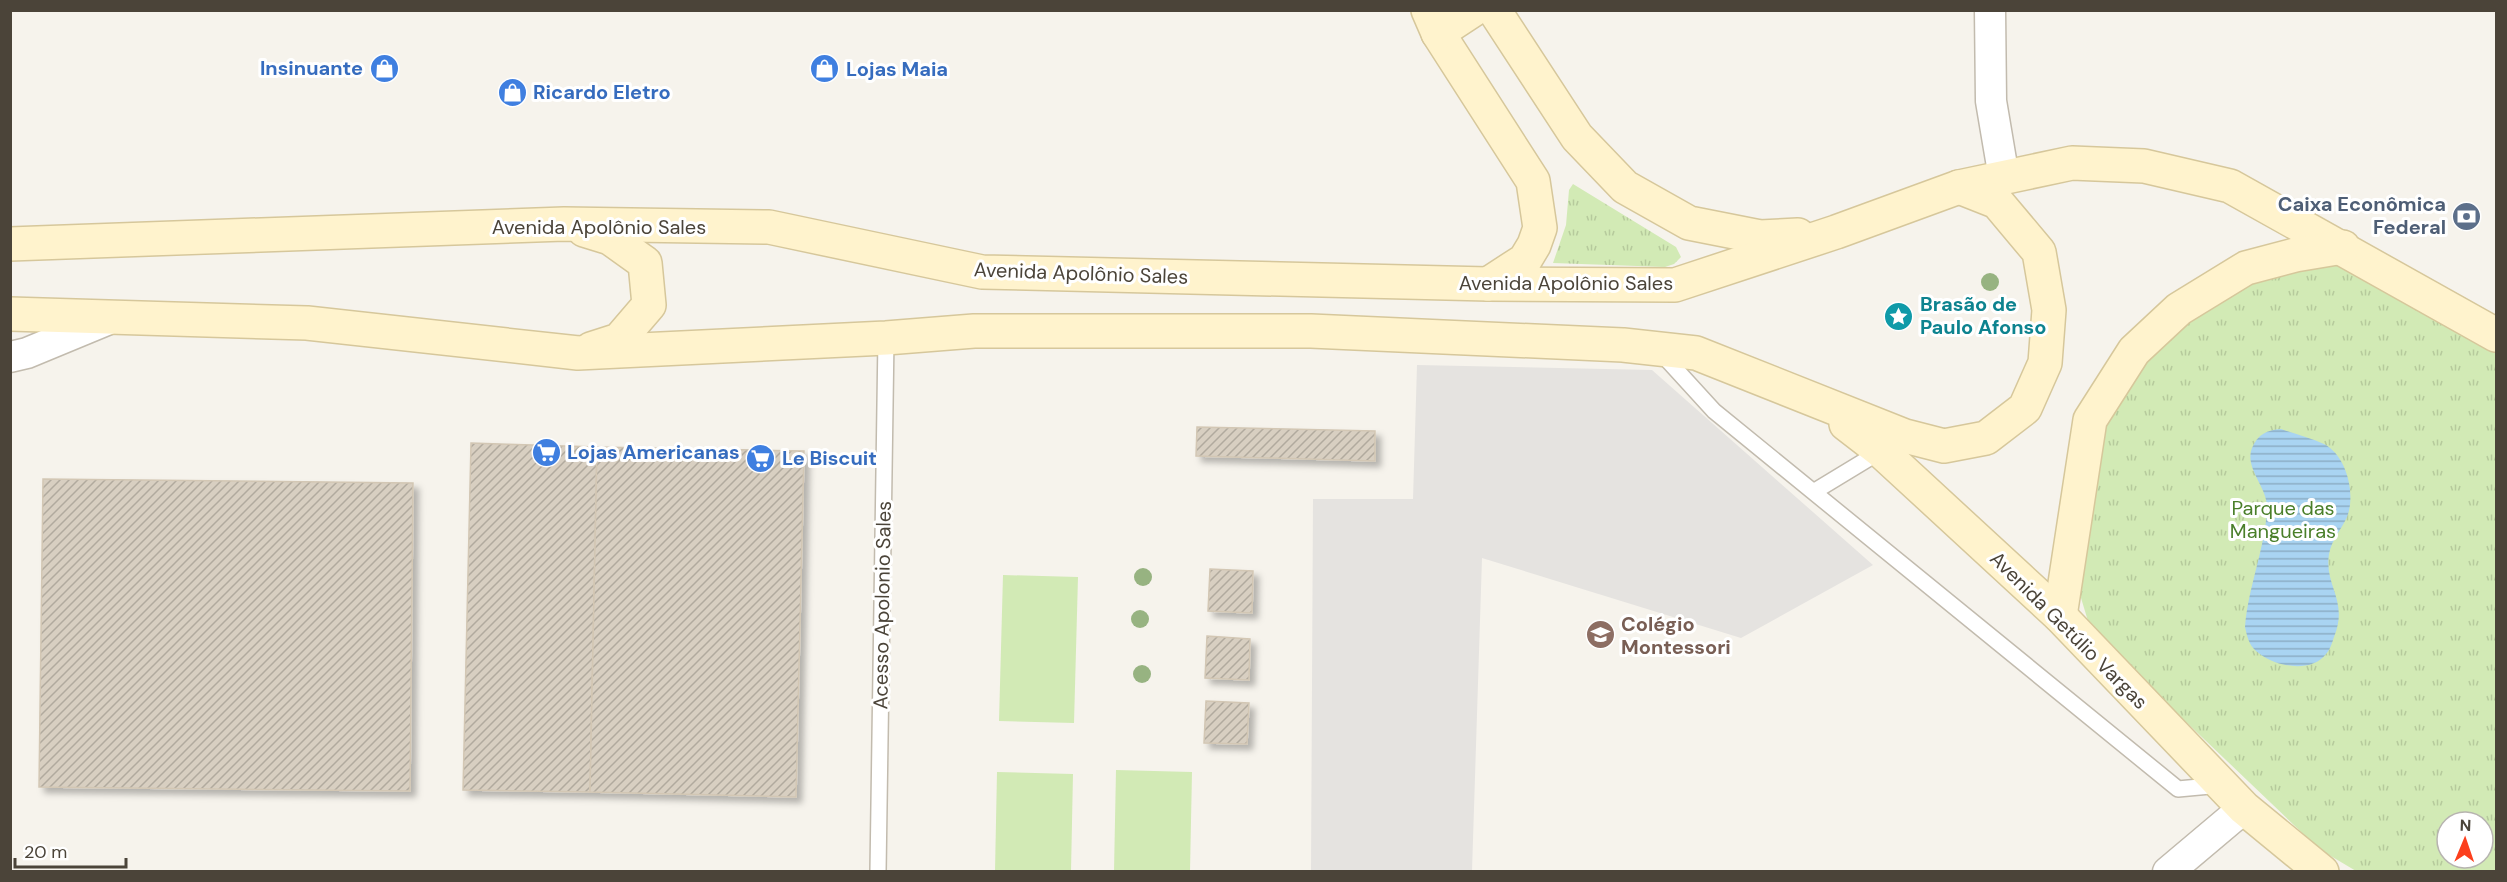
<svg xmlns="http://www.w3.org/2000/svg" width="2507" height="882" font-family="'DM Sans',sans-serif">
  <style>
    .grass { fill: url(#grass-tufts); fill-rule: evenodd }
    .pitch { fill: #d2eab5 }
    .parking { fill: #e5e3e0 }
    .water { fill: url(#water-rules) }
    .building { fill: url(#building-hatch); stroke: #d3c7b4; stroke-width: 1.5; filter: url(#shadow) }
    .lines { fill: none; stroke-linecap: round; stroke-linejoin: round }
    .lane-casing { stroke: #c2bbae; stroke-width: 18 }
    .street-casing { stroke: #c2bbae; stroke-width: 33 }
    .secondary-casing { stroke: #d6c79b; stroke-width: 36 }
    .lane { stroke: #fff; stroke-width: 15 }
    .street { stroke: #fff; stroke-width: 30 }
    .secondary { stroke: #fff3cd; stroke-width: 33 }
    .tree { fill: #97b381 }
    .labels { text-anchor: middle; stroke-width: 6; stroke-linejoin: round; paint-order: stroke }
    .shop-label { font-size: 20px; font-weight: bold; fill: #366cbe; stroke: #fff; text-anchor: start }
    .service-label { font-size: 20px; font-weight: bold; fill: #4e5e75; stroke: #fff; text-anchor: end }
    .street-label { font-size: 20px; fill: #4b4439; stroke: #fff }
    .culture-label { font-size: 20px; font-weight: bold; fill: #0d838f; stroke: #fff; text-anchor: start }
    .park-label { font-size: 20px; fill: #4a7f2a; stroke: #fff }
    .education-label { font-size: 20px; font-weight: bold; fill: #785e54; stroke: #fff; text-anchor: start }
  </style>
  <defs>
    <pattern id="grass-tufts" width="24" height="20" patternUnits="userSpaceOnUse" patternTransform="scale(1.5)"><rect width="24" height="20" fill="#d2eab5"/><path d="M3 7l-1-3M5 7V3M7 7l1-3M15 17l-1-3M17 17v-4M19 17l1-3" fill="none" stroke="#b6ca9c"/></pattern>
    <pattern id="water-rules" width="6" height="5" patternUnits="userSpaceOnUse" patternTransform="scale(1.5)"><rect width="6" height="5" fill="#a9d4f2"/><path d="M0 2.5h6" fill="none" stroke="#8caec5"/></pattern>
    <pattern id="building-hatch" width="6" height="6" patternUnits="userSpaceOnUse" patternTransform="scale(1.5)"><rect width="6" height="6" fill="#d8cfc1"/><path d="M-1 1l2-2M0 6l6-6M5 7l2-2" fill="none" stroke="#b1aa9e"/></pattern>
    <filter id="shadow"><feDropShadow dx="5.5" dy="5.5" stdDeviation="3" flood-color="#0004"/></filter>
  </defs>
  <rect width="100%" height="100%" fill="#f6f3ec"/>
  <g class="grass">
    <polygon points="1573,184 1676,247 1681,257 1674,264 1665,267 1553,263 1566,225 1569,190"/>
    <path d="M2343,247L2455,292L2496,315V871H2356L2319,849L2091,631L2078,588L2081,419L2166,301ZM2447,822H2483V858H2447Z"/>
  </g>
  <g class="pitch">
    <polygon points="1003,575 1078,577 1074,723 999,721"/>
    <polygon points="1116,770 1192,772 1190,871 1114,871"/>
    <polygon points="997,772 1073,774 1071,871 995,871"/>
  </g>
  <polygon class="parking" points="1417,365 1652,370 1873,565 1741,638 1482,558 1472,871 1311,871 1313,499 1413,499"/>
  <path class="water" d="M2281,429C2295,434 2311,438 2324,444C2347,456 2356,494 2347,517C2341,530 2332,539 2329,554C2324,587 2349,600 2334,637C2332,643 2330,650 2326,654C2311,674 2274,667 2256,651C2249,645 2247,636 2245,627C2248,587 2265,549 2267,509C2268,487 2244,469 2252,448C2258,434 2267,430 2281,429Z"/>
  <g class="building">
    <polygon points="1197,427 1375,431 1375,461 1196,456"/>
    <polygon points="471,443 597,447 590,792 463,790"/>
    <polygon points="597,447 804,451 796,797 590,792"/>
    <polygon points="43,479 413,483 410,791 39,787"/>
    <polygon points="1210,569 1253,571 1252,613 1208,611"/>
    <polygon points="1207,636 1250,639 1249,680 1205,678"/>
    <polygon points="1206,701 1249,703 1247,744 1204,743"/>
  </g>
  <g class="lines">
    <defs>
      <g id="lane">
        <polyline points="1661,353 1714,411 2178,789 2221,785"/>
        <polyline points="1815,491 1881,451"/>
        <polyline points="878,872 886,338"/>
      </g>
      <g id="street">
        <polyline points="1990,10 1991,101 2004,178"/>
        <polyline points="10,357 27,353 114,317"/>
        <polyline points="2168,872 2244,808"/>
      </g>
      <g id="secondary">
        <polyline points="1428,10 1438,33 1533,181 1540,228 1534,245 1525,260 1488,284"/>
        <polyline points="1494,10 1577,137 1625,187 1689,223 1760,237 1798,235"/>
        <polyline points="1438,33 1473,10"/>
        <polyline points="584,230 610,238 645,263 649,305 619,340 591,349"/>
        <polyline points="10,244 564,224 769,227 982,272 1488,284 1675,285 1836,232 1959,187 2072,163 2144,166 2230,186 2496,335"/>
        <polyline points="10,314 307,323 578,353 886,338 974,331 1311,331 1623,345 1696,353 1905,436 1944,446 1986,438 2025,408 2045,363 2049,310 2039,252 1997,202 1959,187"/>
        <polyline points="1846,424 1881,451 2060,616 2244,808 2322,872"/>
        <polyline points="2060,616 2090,420 2134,351 2179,309 2246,268 2295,255 2343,247"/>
      </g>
    </defs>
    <use href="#lane" class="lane-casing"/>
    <use href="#street" class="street-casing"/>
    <use href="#secondary" class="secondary-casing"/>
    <use href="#lane" class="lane"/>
    <use href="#street" class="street"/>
    <use href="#secondary" class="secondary"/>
  </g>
  <g class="tree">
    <circle cx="1990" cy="282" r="9"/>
    <circle cx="1143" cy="577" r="9"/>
    <circle cx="1140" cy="619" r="9"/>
    <circle cx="1142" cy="674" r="9"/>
  </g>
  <defs>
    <symbol id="shop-disc" viewBox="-11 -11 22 22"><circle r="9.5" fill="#3f7fe0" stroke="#fff"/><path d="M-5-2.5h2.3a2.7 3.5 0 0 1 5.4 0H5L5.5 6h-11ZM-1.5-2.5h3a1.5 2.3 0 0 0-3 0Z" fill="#fff"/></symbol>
    <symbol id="bank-disc" viewBox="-11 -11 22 22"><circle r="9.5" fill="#5c6f8a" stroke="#fff"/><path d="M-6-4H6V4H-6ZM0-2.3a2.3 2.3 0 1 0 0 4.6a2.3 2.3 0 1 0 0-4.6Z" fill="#fff"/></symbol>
    <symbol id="sight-disc" viewBox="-11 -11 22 22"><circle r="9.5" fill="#0f9aa8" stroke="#fff"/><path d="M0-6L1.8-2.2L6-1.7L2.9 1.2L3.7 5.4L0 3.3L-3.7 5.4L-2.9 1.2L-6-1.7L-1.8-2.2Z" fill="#fff"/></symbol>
    <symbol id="supermarket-disc" viewBox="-11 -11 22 22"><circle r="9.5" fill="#3f7fe0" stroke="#fff"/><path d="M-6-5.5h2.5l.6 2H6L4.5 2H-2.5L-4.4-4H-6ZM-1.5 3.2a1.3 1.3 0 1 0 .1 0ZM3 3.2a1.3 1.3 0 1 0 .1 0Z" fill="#fff"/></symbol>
    <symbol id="school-disc" viewBox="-11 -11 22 22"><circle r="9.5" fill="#8d6e63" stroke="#fff"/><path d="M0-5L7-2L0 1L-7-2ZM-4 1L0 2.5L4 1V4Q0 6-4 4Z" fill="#fff"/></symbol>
  </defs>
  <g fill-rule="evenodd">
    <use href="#shop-disc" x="368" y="52" width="33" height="33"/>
    <use href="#shop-disc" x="808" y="52" width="33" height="33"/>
    <use href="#shop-disc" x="496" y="76" width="33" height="33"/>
    <use href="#bank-disc" x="2450" y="200" width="33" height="33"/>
    <use href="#sight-disc" x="1882" y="300" width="33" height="33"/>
    <use href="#supermarket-disc" x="530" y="436" width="33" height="33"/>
    <use href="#supermarket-disc" x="744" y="442" width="33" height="33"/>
    <use href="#school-disc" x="1584" y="618" width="33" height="33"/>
  </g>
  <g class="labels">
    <g class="shop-label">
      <text x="363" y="75" text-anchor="end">Insinuante</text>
      <text x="846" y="76">Lojas Maia</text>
      <text x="533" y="99">Ricardo Eletro</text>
      <text x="567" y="459">Lojas Americanas</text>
      <text x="782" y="465">Le Biscuit</text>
    </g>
    <g class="service-label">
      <text x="2446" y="211">Caixa Econômica<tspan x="2446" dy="23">Federal</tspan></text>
    </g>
    <g class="street-label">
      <text x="599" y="234">Avenida Apolônio Sales</text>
      <text transform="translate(1081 273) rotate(2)" y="7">Avenida Apolônio Sales</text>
      <text x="1566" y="290">Avenida Apolônio Sales</text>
      <text transform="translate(882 605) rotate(-89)" y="7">Acesso Apolonio Sales</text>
      <text transform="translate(2069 630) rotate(45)" y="7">Avenida Getúlio Vargas</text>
    </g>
    <g class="culture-label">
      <text x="1920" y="311">Brasão de<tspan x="1920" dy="23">Paulo Afonso</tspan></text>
    </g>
    <g class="park-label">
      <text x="2283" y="515">Parque das<tspan x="2283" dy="23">Mangueiras</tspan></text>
    </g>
    <g class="education-label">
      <text x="1621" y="631">Colégio<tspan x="1621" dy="23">Montessori</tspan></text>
    </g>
  </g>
  <rect width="2507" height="882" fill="none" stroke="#4b4439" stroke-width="24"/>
  <g transform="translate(2465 840) rotate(2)"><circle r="28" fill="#ffffff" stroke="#b7b4b0" stroke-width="1.5"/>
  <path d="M0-4.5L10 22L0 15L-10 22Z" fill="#fc3f1d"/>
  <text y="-9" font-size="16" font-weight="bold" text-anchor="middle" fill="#4b4439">N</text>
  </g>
  <path d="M15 858v9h111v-9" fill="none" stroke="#4b4439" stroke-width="3"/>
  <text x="24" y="858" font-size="18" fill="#4b4439" stroke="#ffffff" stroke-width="4.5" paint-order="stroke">20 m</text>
</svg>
